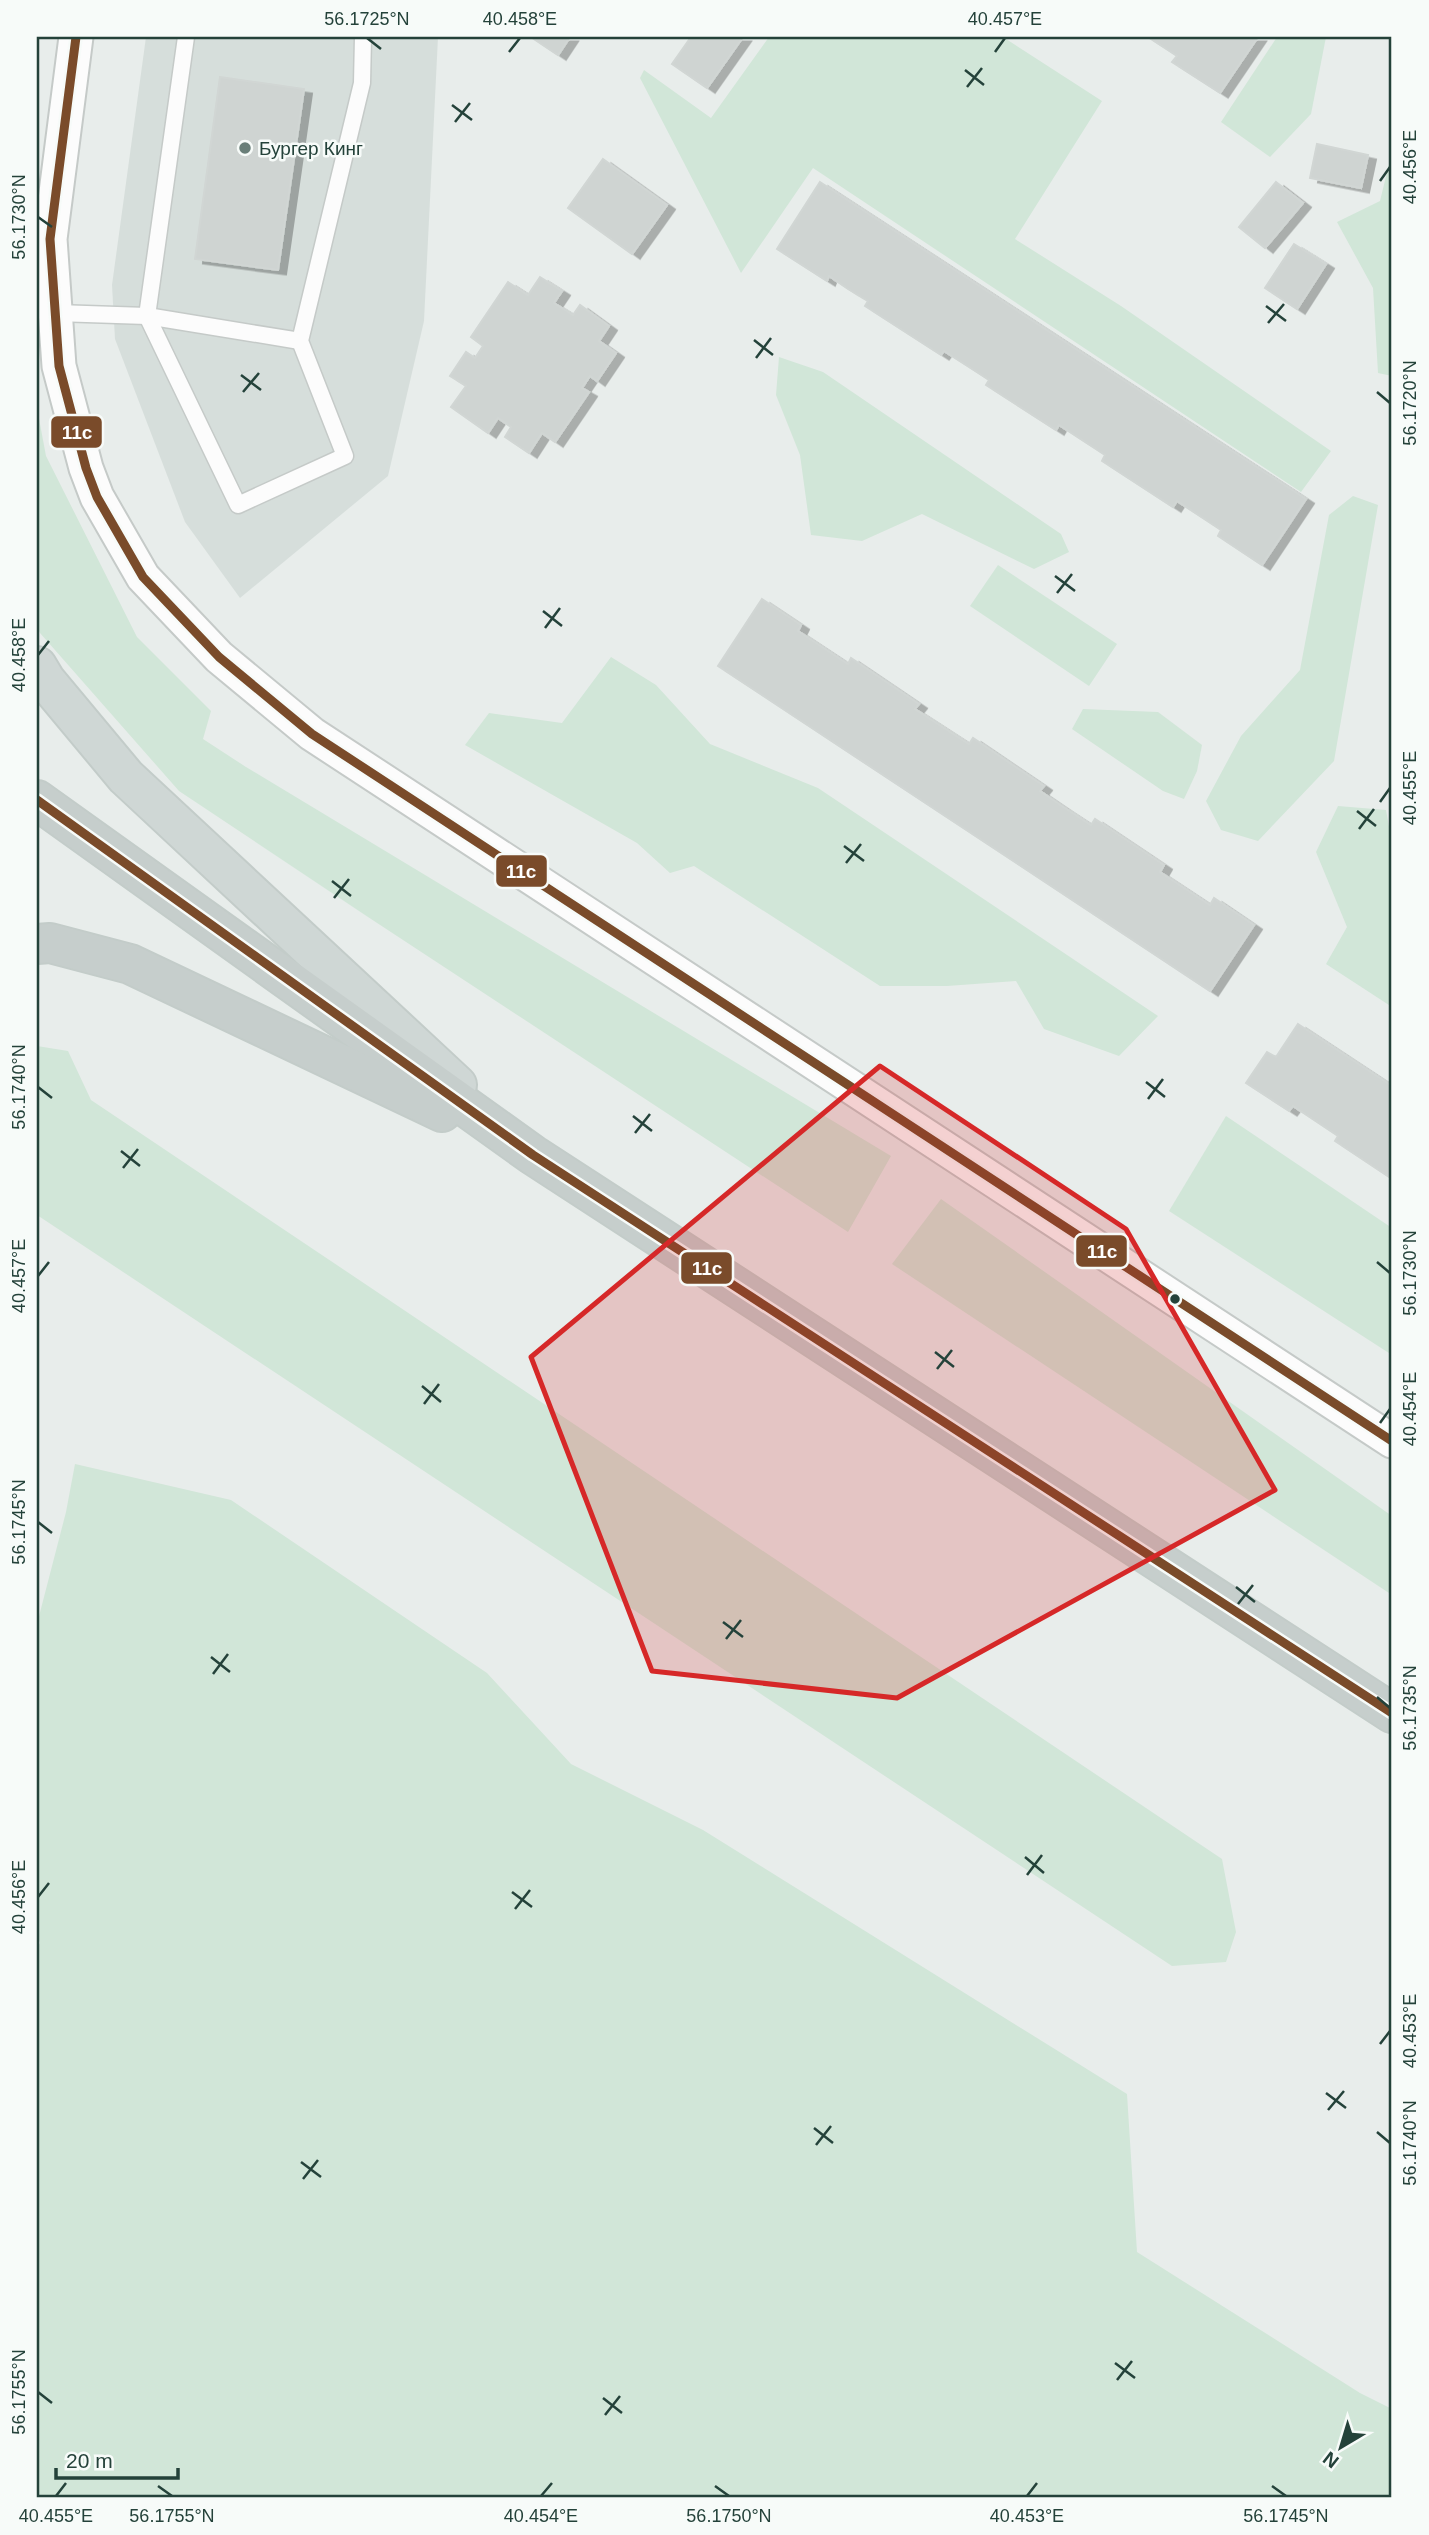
<svg xmlns="http://www.w3.org/2000/svg" width="1429" height="2535" font-family="Arial,sans-serif">
  <style>
    .built { fill: #d6dedb }
    .green { fill: #d1e6d8 }
    .building { fill: #cfd4d2; stroke: #d1d6d4; stroke-width: 2; filter: url(#shadow) }
    .lines { fill: none; stroke-linecap: round; stroke-linejoin: round }
    .service-casing { stroke: #c5cac8; stroke-width: 19 }
    .minor-casing { stroke: #c5cac8; stroke-width: 37 }
    .primary-casing { stroke: #c3ccc9; stroke-width: 42 }
    .trunk-casing { stroke: #c3ccc9; stroke-width: 42 }
    .service { stroke: #fcfcfc; stroke-width: 16 }
    .minor { stroke: #fcfcfc; stroke-width: 33 }
    .primary { stroke: #cfd7d5; stroke-width: 38 }
    .trunk { stroke: #c6cecc; stroke-width: 38 }
    .bus-1-casing { stroke: #f7fbf9; stroke-width: 14 }
    .bus-1 { stroke: #7a4b2a; stroke-width: 9 }
    .marked { fill: #d62828; fill-opacity: 0.2; stroke: #d62828; stroke-width: 5; stroke-linejoin: round }
    .ticks { fill: none; stroke: #24423a; stroke-width: 2.5 }
    .poi-dot { fill: #697e78; stroke: #f7fbf9; stroke-width: 2.5 }
    .bus-dot { fill: #24423a; stroke: #f7fbf9; stroke-width: 2.5 }
    .labels { text-anchor: middle; stroke-width: 5; stroke-linejoin: round; paint-order: stroke }
    .poi-label { font-size: 19px; fill: #24423a; stroke: #f7fbf9; text-anchor: start }
    .line-badge { stroke: #f7fbf9; stroke-width: 2.5 }
    .badge-label { font-size: 19px; text-anchor: middle; font-weight: bold; fill: #fff }
    .neatline { fill: none; stroke: #24423a; stroke-width: 2.5 }
    .ticks-label { font-size: 18px; text-anchor: middle; fill: #24423a }
  </style>
  <defs>
    <filter id="shadow"><feDropShadow dx="8" dy="4.5" stdDeviation="0" flood-color="#0004"/></filter>
  </defs>
  <rect width="100%" height="100%" fill="#e8edeb"/>
  <polygon class="built" points="146,37 438,37 424,321 388,476 240,598 185,522 115,339 112,285"/>
  <g class="green">
    <polygon points="769,37 1003,37 1102,101 1015,239 1121,306 1331,451 1301,492 813,168 741,273 640,78 644,70 711,118"/>
    <polygon points="1277,37 1326,37 1311,114 1270,157 1221,122"/>
    <polygon points="1392,152 1392,376 1378,373 1373,288 1337,222 1380,201"/>
    <polygon points="779,357 823,372 1061,534 1069,552 1034,569 922,514 862,541 811,535 800,455 776,395"/>
    <polygon points="37,408 46,456 137,637 211,711 203,739 246,767 891,1156 848,1232 368,917 179,791 40,633 37,627"/>
    <polygon points="1353,496 1378,505 1334,761 1258,841 1221,830 1206,801 1241,736 1300,670 1329,515"/>
    <polygon points="998,565 1117,644 1089,686 970,606"/>
    <polygon points="611,657 656,685 710,744 818,788 1158,1016 1119,1056 1044,1029 1016,981 947,986 880,986 694,866 670,873 637,843 465,745 489,713 562,723"/>
    <polygon points="1083,709 1158,712 1202,745 1197,771 1184,799 1163,791 1072,729"/>
    <polygon points="1338,806 1386,810 1392,843 1392,1007 1326,964 1347,927 1316,852"/>
    <polygon points="37,1046 68,1051 91,1100 1222,1859 1236,1932 1226,1962 1172,1966 37,1215"/>
    <polygon points="1226,1116 1392,1228 1392,1355 1169,1211"/>
    <polygon points="941,1199 1392,1516 1392,1595 892,1264"/>
    <polygon points="75,1464 231,1500 487,1673 571,1764 703,1830 1127,2094 1137,2252 1360,2393 1392,2409 1392,2498 37,2498 37,1948 40,1943 37,1935 37,1624 66,1512"/>
  </g>
  <g class="building">
    <polygon points="536,37 570,37 558,55 534,39"/>
    <polygon points="691,37 743,37 707,88 672,64"/>
    <polygon points="1148,37 1258,37 1220,93 1172,62 1177,56"/>
    <polygon points="220,77 304,89 278,270 195,259"/>
    <polygon points="1317,144 1368,155 1361,188 1310,178"/>
    <polygon points="603,159 667,205 632,254 568,208"/>
    <polygon points="820,182 1306,499 1262,565 1218,536 1221,530 1177,501 1173,507 1102,461 1105,455 1059,425 1056,430 986,385 989,380 969,367 944,351 941,355 865,306 868,301 848,289 829,276 827,281 777,249"/>
    <polygon points="1276,182 1303,203 1265,248 1239,227"/>
    <polygon points="1294,244 1326,264 1297,309 1265,288"/>
    <polygon points="540,277 562,291 554,303 573,315 580,305 609,326 599,341 616,353 597,381 590,376 582,388 589,392 555,442 542,433 529,453 505,437 511,427 498,418 488,433 451,407 466,386 450,376 466,352 475,358 483,346 471,337 508,282 528,295"/>
    <polygon points="762,599 801,625 798,631 848,664 851,658 919,704 915,709 969,744 973,738 1044,786 1040,791 1065,808 1091,825 1095,819 1164,865 1160,872 1210,905 1214,898 1254,925 1210,991 718,666"/>
    <polygon points="1298,1024 1392,1086 1392,1179 1335,1141 1338,1136 1293,1106 1289,1111 1246,1083 1267,1052 1276,1057"/>
  </g>
  <g class="lines">
    <defs>
      <g id="service">
        <polyline points="186,37 147,316 238,505 345,456 300,341 362,83 363,37"/>
        <polyline points="56,313 147,316 300,341"/>
      </g>
      <polyline id="minor" points="76,37 50,239 59,366 86,468 97,497 143,577 219,657 312,734 1392,1441"/>
      <polyline id="primary" points="37,666 46,681 126,777 457,1085"/>
      <g id="trunk">
        <polyline points="37,800 533,1155 1392,1713"/>
        <polyline points="37,944 50,943 130,964 442,1112"/>
      </g>
    </defs>
    <use href="#service" class="service-casing"/>
    <use href="#minor" class="minor-casing"/>
    <use href="#primary" class="primary-casing"/>
    <use href="#trunk" class="trunk-casing"/>
    <use href="#service" class="service"/>
    <use href="#minor" class="minor"/>
    <use href="#primary" class="primary"/>
    <use href="#trunk" class="trunk"/>
    <defs>
      <g id="bus-1">
        <polyline points="76,37 50,239 59,366 86,468 97,497 143,577 219,657 312,734 1392,1441"/>
        <polyline points="37,800 533,1155 1392,1713"/>
      </g>
    </defs>
    <use href="#bus-1" class="bus-1-casing"/>
    <use href="#bus-1" class="bus-1"/>
  </g>
  <path class="marked" d="M880,1066L1126,1229L1275,1490L897,1698L652,1671L531,1357Z"/>
  <path class="ticks" d="M367,38L381,49M509,52L520,38M995,52L1005,38M965,70L984,85M967,87L982,68M452,105L472,120M455,122L470,103M1380,181L1390,167M38,217L52,227M1266,306L1286,321M1268,323L1284,304M754,340L773,355M756,358L771,338M241,375L261,390M243,392L259,373M1377,392L1390,403M1055,576L1075,591M1057,593L1072,574M543,611L562,626M545,628L560,608M38,655L49,641M1380,802L1390,788M1357,811L1376,826M1359,829L1374,809M844,846L864,861M846,863L861,844M332,881L351,896M334,898L349,879M1146,1082L1165,1097M38,1087L52,1098M1148,1099L1163,1079M633,1116L652,1131M635,1133L650,1114M121,1151L140,1166M123,1168L138,1149M1377,1262L1390,1273M38,1276L49,1262M935,1352L954,1367M937,1369L952,1350M422,1386L441,1402M424,1404L439,1384M1380,1423L1390,1409M38,1522L52,1533M1236,1587L1255,1602M1238,1604L1253,1585M723,1622L743,1637M726,1639L741,1620M211,1657L230,1672M213,1674L228,1654M1377,1697L1390,1708M1025,1857L1044,1873M1027,1875L1042,1855M512,1892L532,1907M38,1897L49,1883M515,1909L530,1890M1380,2044L1390,2031M1326,2093L1346,2108M1328,2110L1344,2091M814,2128L833,2143M1377,2132L1390,2143M816,2145L831,2126M301,2162L321,2177M303,2179L318,2160M1115,2363L1135,2378M1117,2380L1132,2361M38,2392L52,2403M603,2398L622,2413M605,2415L620,2396M158,2486L172,2496M715,2486L729,2496M1272,2486L1286,2496M56,2496L66,2483M541,2496L552,2483M1027,2496L1037,2483"/>
  <circle class="poi-dot" cx="245" cy="148" r="7"/>
  <circle class="bus-dot" cx="1175" cy="1299" r="6"/>
  <g class="labels">
    <g class="poi-label">
      <text x="259" y="155">Бургер Кинг</text>
    </g>
  </g>
  <g class="line-badge">
    <rect x="50" y="415" width="53" height="34" rx="7" fill="#7a4b2a"/>
    <rect x="495" y="854" width="53" height="34" rx="7" fill="#7a4b2a"/>
    <rect x="1075" y="1234" width="53" height="34" rx="7" fill="#7a4b2a"/>
    <rect x="680" y="1251" width="53" height="34" rx="7" fill="#7a4b2a"/>
  </g>
  <g class="badge-label">
    <text x="77" y="439">11с</text>
    <text x="521" y="878">11с</text>
    <text x="1102" y="1258">11с</text>
    <text x="707" y="1275">11с</text>
  </g>
  <rect width="1429" height="2535" fill="none" stroke="#f7fbf9" stroke-width="77"/>
  <g transform="translate(1341 2447) rotate(218)" stroke="#f7fbf9" stroke-width="5" paint-order="stroke">
  <path d="M0-5L12 26L0 18L-12 26Z" fill="#24423a"/>
  <text y="-10" font-size="19" font-weight="bold" text-anchor="middle" fill="#24423a">N</text>
  </g>
  <path d="M56 2468v10h122v-10" fill="none" stroke="#24423a" stroke-width="3.5"/>
  <text x="66" y="2468" font-size="21" fill="#24423a" stroke="#f7fbf9" stroke-width="5" paint-order="stroke">20 m</text>
  <rect x="38" y="38" width="1352" height="2458" class="neatline"/>
  <g class="ticks-label">
    <text x="367" y="25">56.1725°N</text>
    <text x="520" y="25">40.458°E</text>
    <text x="1005" y="25">40.457°E</text>
    <text transform="translate(1410 167) rotate(-90)" y="6">40.456°E</text>
    <text transform="translate(19 217) rotate(-90)" y="6">56.1730°N</text>
    <text transform="translate(1410 403) rotate(-90)" y="6">56.1720°N</text>
    <text transform="translate(19 655) rotate(-90)" y="6">40.458°E</text>
    <text transform="translate(1410 788) rotate(-90)" y="6">40.455°E</text>
    <text transform="translate(19 1087) rotate(-90)" y="6">56.1740°N</text>
    <text transform="translate(1410 1273) rotate(-90)" y="6">56.1730°N</text>
    <text transform="translate(19 1276) rotate(-90)" y="6">40.457°E</text>
    <text transform="translate(1410 1409) rotate(-90)" y="6">40.454°E</text>
    <text transform="translate(19 1522) rotate(-90)" y="6">56.1745°N</text>
    <text transform="translate(1410 1708) rotate(-90)" y="6">56.1735°N</text>
    <text transform="translate(19 1897) rotate(-90)" y="6">40.456°E</text>
    <text transform="translate(1410 2031) rotate(-90)" y="6">40.453°E</text>
    <text transform="translate(1410 2143) rotate(-90)" y="6">56.1740°N</text>
    <text transform="translate(19 2392) rotate(-90)" y="6">56.1755°N</text>
    <text x="56" y="2522">40.455°E</text>
    <text x="172" y="2522">56.1755°N</text>
    <text x="541" y="2522">40.454°E</text>
    <text x="729" y="2522">56.1750°N</text>
    <text x="1027" y="2522">40.453°E</text>
    <text x="1286" y="2522">56.1745°N</text>
  </g>
</svg>
